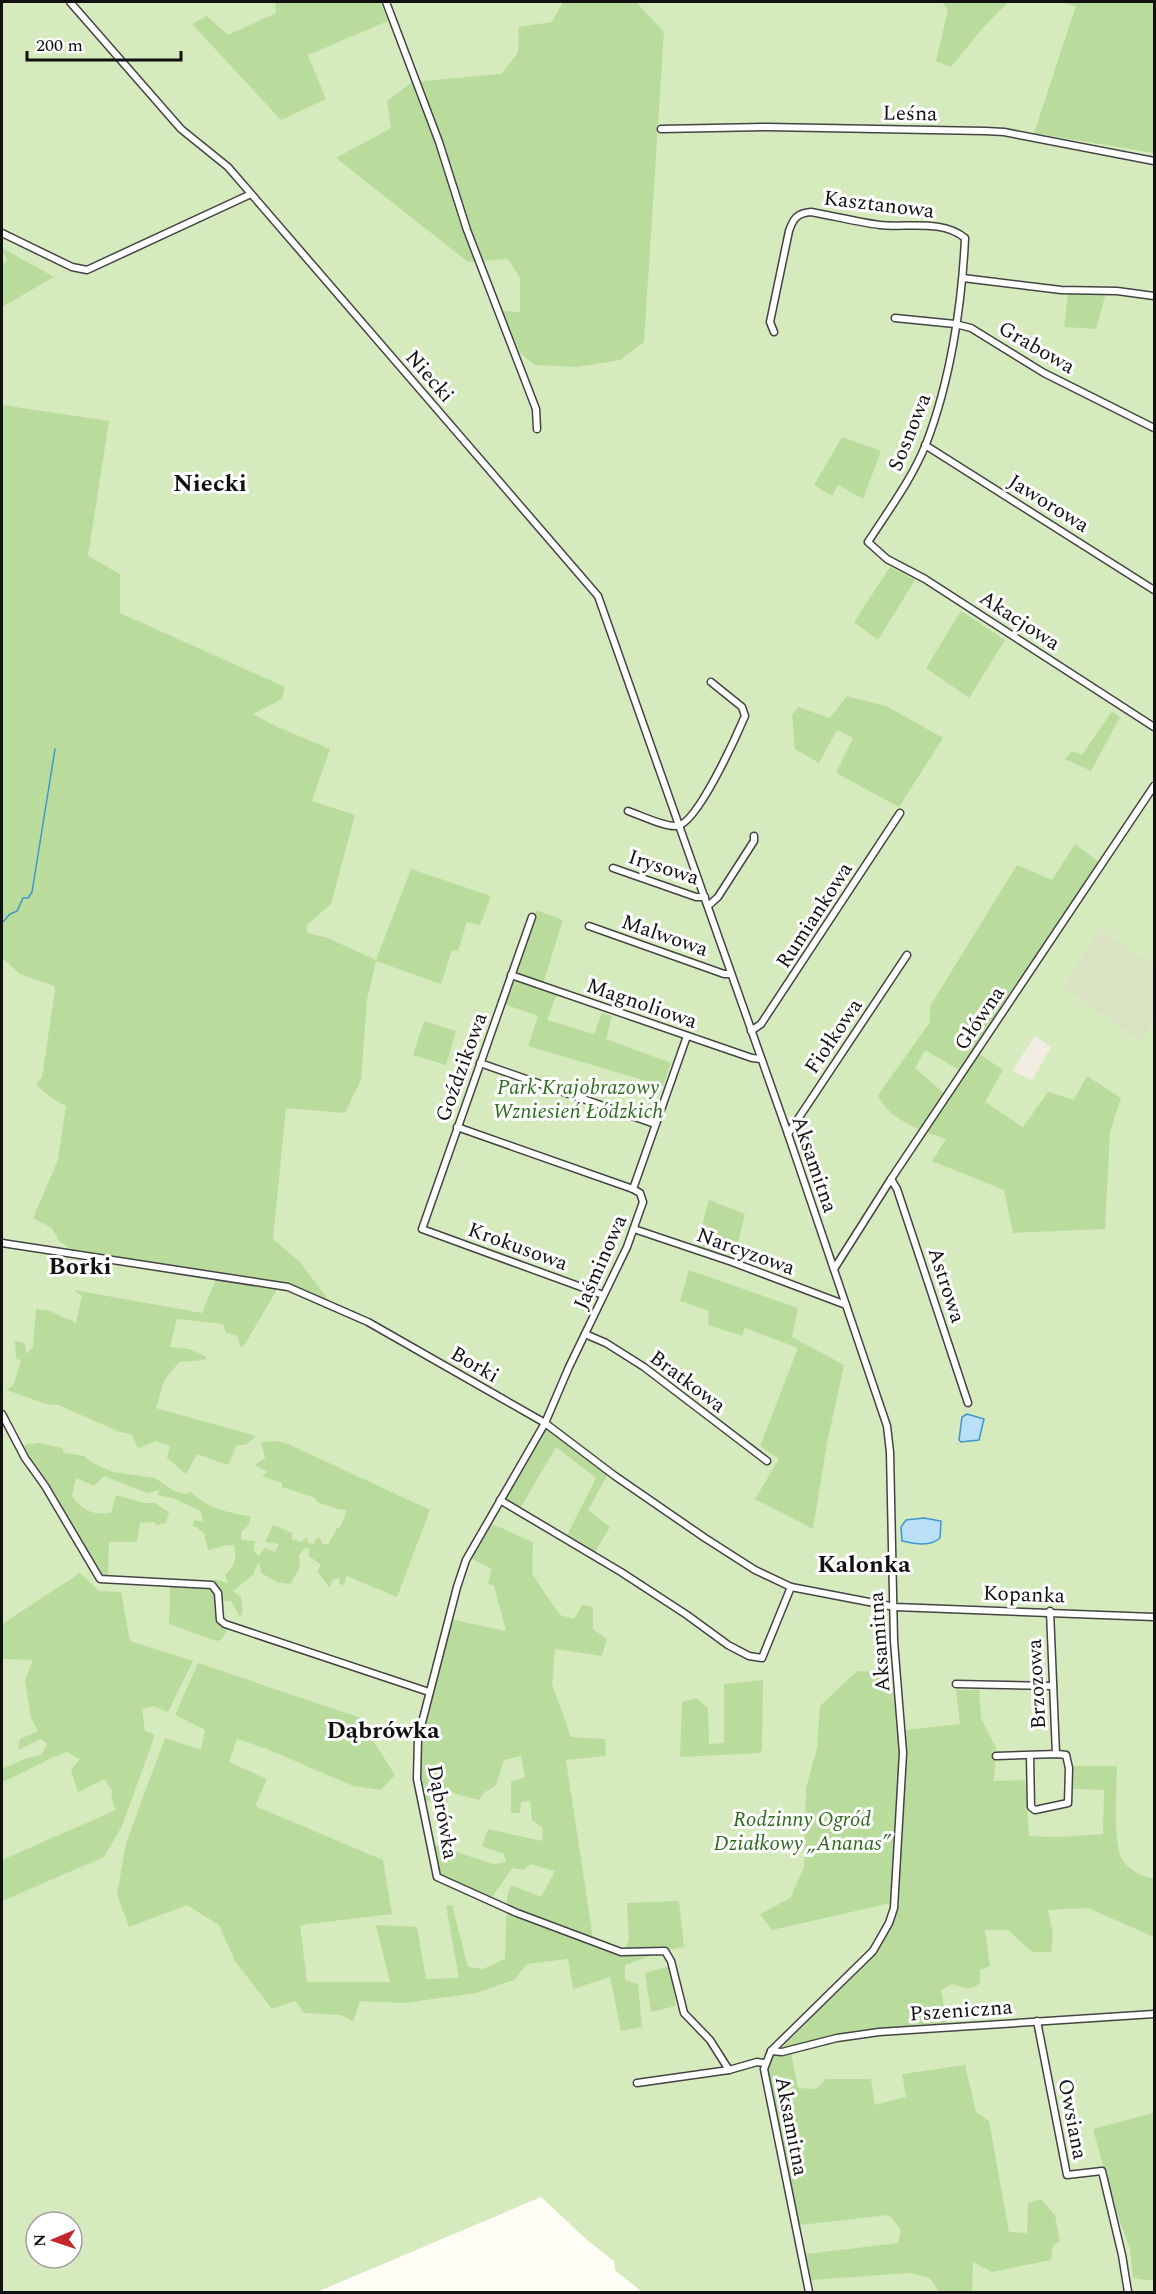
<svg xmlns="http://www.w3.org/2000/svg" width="1156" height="2294" font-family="Spectral,serif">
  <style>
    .green { fill: #d5ebbd; fill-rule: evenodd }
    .forest { fill: #b9dc9c; fill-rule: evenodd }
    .cemetery { fill: #d9e3c4 }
    .plaza { fill: #f1ede2 }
    .water { fill: #b9e0f7; stroke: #3f96cf; stroke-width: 1.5 }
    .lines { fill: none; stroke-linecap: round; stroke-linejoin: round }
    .stream { stroke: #3f96cf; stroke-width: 1.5 }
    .minor-casing { stroke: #444; stroke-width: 9 }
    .minor { stroke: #fff; stroke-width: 6 }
    .labels { text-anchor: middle; stroke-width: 6; stroke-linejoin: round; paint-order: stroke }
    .street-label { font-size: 21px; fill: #111; stroke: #fff }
    .park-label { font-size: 21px; font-style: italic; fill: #2f6b1f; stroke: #fff }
    .quarter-label { font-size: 24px; font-weight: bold; fill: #111; stroke: #fff }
  </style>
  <rect width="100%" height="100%" fill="#fffdf5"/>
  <path class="green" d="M2,2H1154V2292H642L615,2270L614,2261L587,2240L541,2197L317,2292H2ZM36,2222H72V2258H36Z"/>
  <g class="forest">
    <polygon points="275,2 380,2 388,21 308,55 326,99 281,120 192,24 207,16 228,35 276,13"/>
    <polygon points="563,2 636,2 664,32 644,342 620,360 577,367 535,365 520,353 503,311 520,312 520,278 508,259 468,262 336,158 391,128 387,101 412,82 501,74 518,53 519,27 552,22"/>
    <polygon points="942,2 1008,2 981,30 951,67 936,61 948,10"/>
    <polygon points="1059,2 1154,2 1154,153 1034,133 1076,6"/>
    <polygon points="2,248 54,277 2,307 2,264 8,260 2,252"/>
    <polygon points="1106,293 1096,329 1064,327 1068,294"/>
    <polygon points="2,405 109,421 88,556 120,574 120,613 285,687 282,699 253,714 275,726 330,749 312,801 355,815 331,904 307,925 307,933 328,938 376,960 411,869 491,896 480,925 467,922 458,951 452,950 441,984 376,961 367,1000 361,1080 345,1113 286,1108 273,1239 300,1262 327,1298 326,1300 289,1285 75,1252 59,1241 52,1228 33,1218 58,1160 66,1106 53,1099 36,1085 42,1077 55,990 54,986 20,974 2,958"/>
    <polygon points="842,437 881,451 863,499 838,485 832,496 814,485"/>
    <polygon points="890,567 915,580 878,640 854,622"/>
    <polygon points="961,611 1005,640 969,698 926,668"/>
    <polygon points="847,696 886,706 943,738 899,807 836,773 853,738 837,730 819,763 795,749 792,715 798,707 830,718"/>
    <polygon points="1112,711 1120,717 1091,771 1065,759 1072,751 1082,755"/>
    <path d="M1075,844L1099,862L978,1053L1003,1070L985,1102L1023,1127L1048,1092L1074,1100L1087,1076L1121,1098L1110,1132L1105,1229L1013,1233L1004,1190L932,1161L946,1139C922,1131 887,1119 878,1095L930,1022V1006L1017,865L1052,880ZM925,1050L959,1070L945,1094L915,1068Z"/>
    <polygon points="536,910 563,920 542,987 557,994 547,1020 594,1034 602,1013 612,1016 606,1039 671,1063 663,1086 528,1046 538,1016 504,1004"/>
    <polygon points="424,1021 456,1031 446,1065 413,1055"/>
    <polygon points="709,1200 745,1214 737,1246 727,1261 696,1248"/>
    <polygon points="689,1270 798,1308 792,1337 844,1365 827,1443 813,1529 755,1499 779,1459 760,1446 798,1348 745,1328 742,1336 708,1325 709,1311 680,1301"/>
    <polygon points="217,1277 278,1288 245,1344 241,1348 237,1336 226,1333 223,1324 177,1319 170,1347 189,1349 207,1357 204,1360 179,1362 164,1381 156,1408 256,1436 246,1445 237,1445 228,1465 197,1454 186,1474 167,1458 170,1446 156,1441 138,1448 131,1434 120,1432 58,1405 46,1404 7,1390 14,1384 21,1360 16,1359 15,1341 25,1343 26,1354 33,1347 36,1309 48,1310 76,1323 82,1296 74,1290 202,1313"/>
    <polygon points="540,1423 609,1472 588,1510 610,1527 591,1558 564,1541 596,1478 556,1447 518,1512 497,1501 540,1428"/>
    <path d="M277,1441L288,1444L430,1510L397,1597L347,1576L344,1585L339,1584L340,1578L332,1580L330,1588L317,1571L321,1565L309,1556V1549L305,1548L299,1555L300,1567L290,1584L277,1582L261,1573L260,1563L257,1565L253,1575L233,1591L241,1597L243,1611L240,1617L231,1601H216L219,1621L227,1631L221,1640L216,1641L169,1624L170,1586L203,1587L212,1590L214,1579L228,1583L225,1575C235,1566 237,1559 234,1546L227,1545L208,1550L204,1533L193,1525L194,1520L203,1522L201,1511L173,1498L157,1495L160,1490L147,1493L104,1476L94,1486L76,1478L72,1495C81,1511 93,1515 111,1513L116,1495L144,1503H155L169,1512L166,1523L157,1525L154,1522L140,1523L137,1542H109L108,1577H103L25,1453V1445L39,1443L62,1448L64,1453L84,1456L91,1462L113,1472L155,1478L172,1490L184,1494L191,1492C209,1509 228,1513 251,1516L248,1526L241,1532V1540L255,1541L253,1550L259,1556L264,1548L275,1552L279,1544L265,1542L273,1525L292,1533V1539L301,1542L307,1537L308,1543L315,1544V1539L320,1538L322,1543L328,1545L337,1528L340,1527L347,1510L338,1509L317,1502L315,1498L282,1487V1483L262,1476L268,1472L255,1465L265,1458L261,1442Z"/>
    <polygon points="490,1523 533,1542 532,1574 560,1615 574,1619 582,1605 593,1607 593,1629 607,1639 602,1656 555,1649 552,1684 571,1737 605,1739 606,1756 566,1760 594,1945 623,1955 629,1939 627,1903 679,1901 684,1947 667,1950 625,1965 625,1980 638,1984 642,2027 621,2031 610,1977 573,1989 568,1959 527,1964 514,1980 476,1993 404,2003 360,2001 353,2022 341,2015 304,2013 295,2001 272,2009 235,1961 219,1925 187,1905 129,1927 117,1895 126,1843 165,1738 201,1750 205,1730 175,1715 198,1663 358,1717 395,1775 381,1790 353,1786 267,1749 237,1739 229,1762 267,1779 255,1806 383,1860 392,1914 300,1925 307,1982 390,1982 376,1925 417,1927 426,1979 459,1978 446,1906 452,1905 468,1967 483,1969 505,1959 507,1897 511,1885 541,1897 555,1871 530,1864 524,1870 512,1868 491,1899 440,1877 432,1844 493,1864 506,1862 504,1854 482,1846 488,1829 542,1841 543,1828 532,1820 530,1801 521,1802 520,1813 511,1813 511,1782 525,1777 521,1756 504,1760 496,1785 484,1793 479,1800 449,1792 446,1805 424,1800 419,1773 420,1739 450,1619 506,1631 494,1586 488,1584 492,1569 471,1558"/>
    <path d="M80,1573L99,1591L121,1592L130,1641L193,1661L168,1712L153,1706L142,1709L145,1731L155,1735L122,1826L104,1857L2,1901V1860L116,1810L111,1797L113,1791L104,1779L78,1792L71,1770L80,1759L67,1752C44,1760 24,1773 2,1782V1769L27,1758L41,1755L47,1744L41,1739L18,1750L20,1739L38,1731L31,1718L25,1680L33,1660L2,1659V1624Z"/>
    <path d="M857,1671L891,1673L898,1731L960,1724L956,1690H979L981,1718L996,1748L994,1781L1025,1780L1029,1836L1058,1837L1103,1834L1104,1790L1072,1789V1766H1117C1117,1786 1112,1845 1123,1860C1129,1870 1143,1878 1154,1878V1937L1088,1908L1048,1910L1053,1933L1051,1952H1032L1008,1930H985L990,1966L980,1970V1983C971,1991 963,1988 952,1984L941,1990L947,2023L857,2030L785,2048L784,2045L860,1970L876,1951L891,1903L772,1930L760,1914L790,1898L804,1867L806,1788L817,1748L820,1706Z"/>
    <polygon points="763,1680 762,1750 759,1753 680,1757 682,1702 696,1698 708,1708 709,1744 724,1743 724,1684"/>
    <polygon points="670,1966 676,2006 651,2012 645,1973"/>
    <polygon points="791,2052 798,2088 816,2089 826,2079 871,2079 875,2105 906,2097 902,2074 965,2065 976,2112 989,2121 1009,2232 1027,2233 1028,2203 1041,2199 1055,2215 1060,2242 1053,2245 1051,2260 992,2272 973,2262 972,2292 939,2292 930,2278 910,2273 810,2280 806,2254 898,2243 901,2230 889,2215 800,2225 772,2101 766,2067 768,2059 773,2055"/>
    <polygon points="1154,2113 1154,2283 1154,2281 1133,2278 1130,2249 1116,2211 1093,2129"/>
  </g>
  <polygon class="cemetery" points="1101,929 1154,967 1154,1020 1141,1041 1063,987"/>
  <polygon class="plaza" points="1035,1036 1051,1047 1032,1080 1012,1071"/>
  <g class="water">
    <polygon points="967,1414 984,1419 979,1440 961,1442 959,1440 962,1417"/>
    <path d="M924,1518L941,1521L940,1538C930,1547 915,1544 902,1541L901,1527L906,1520Z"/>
  </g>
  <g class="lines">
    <polyline class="stream" points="2,923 10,914 17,911 23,898 28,898 32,892 55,749"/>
    <defs>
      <g id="minor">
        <polyline points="70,2 181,129 228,167 598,596 788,1134 887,1426 890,1452 894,1641 903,1753 894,1908 889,1923 873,1951 771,2051 764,2069 809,2292"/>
        <polyline points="386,2 439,142 467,230 536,409 537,429"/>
        <polyline points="661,129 768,127 985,131 1004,132 1154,161"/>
        <polyline points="2,233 72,267 87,270 251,194"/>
        <polyline points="963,278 1061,290 1117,291 1154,296"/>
        <polyline points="895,318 955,324 971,328 1044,373 1154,428"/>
        <path d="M774,332L770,322L789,231C793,219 797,213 811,212C834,216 857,222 880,225C907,228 942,219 965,238C962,305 950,382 926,444C912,479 888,511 868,542L887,559L925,579L1154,727"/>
        <polyline points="925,445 1154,590"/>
        <path d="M628,811C640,815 664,827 677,826C697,824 736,737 745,716L742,707L711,682"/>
        <polyline points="613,868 696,897 705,897"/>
        <polyline points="708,906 718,897 754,841 754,836"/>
        <polyline points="532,917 422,1229 603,1295"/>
        <polyline points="589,926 724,974 731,974"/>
        <polyline points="511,975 752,1058 761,1059"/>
        <polyline points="751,1031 761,1024 900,813"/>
        <polyline points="480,1063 655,1124"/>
        <polyline points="457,1127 633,1189 640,1193 643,1202 627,1247 569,1367 545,1423 466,1560 457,1587 418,1738 417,1779 437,1877 517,1913 621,1952 665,1951 671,1961 684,2013 710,2040 729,2070 757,2062 764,2063"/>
        <polyline points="788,1134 907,955"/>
        <polyline points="891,1179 897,1189 968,1403"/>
        <polyline points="633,1189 687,1036"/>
        <polyline points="634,1229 732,1262 846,1305"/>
        <polyline points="2,1243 288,1287 368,1322 545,1423 615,1476 705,1538 755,1570 791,1587 895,1607 1154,1617"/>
        <polyline points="834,1269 891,1179 1154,786"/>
        <polyline points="585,1334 606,1343 644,1367 767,1461"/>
        <polyline points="2,1414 25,1458 45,1486 100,1579 212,1585 218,1593 220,1620 225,1624 429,1692"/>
        <polyline points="500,1500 621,1572 687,1615 728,1645 749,1656 762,1658 791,1587"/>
        <polyline points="1050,1611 1056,1754"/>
        <polyline points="956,1684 1053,1686"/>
        <polyline points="996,1756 1058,1754 1066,1755 1069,1768 1068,1803 1035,1810 1031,1807 1030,1755"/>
        <polyline points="1037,2021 1067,2175 1102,2171 1122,2255 1128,2292"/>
        <polyline points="771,2051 782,2052 837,2038 879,2032 1154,2014"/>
        <polyline points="637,2083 729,2070"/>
      </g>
    </defs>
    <use href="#minor" class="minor-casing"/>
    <use href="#minor" class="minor"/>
  </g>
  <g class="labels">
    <g class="street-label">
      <text transform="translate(910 113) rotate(1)" y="7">Leśna</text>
      <text transform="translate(879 204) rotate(7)" y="7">Kasztanowa</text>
      <text transform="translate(1037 347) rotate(30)" y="7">Grabowa</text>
      <text transform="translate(430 376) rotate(49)" y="7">Niecki</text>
      <text transform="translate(909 432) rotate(-68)" y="7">Sosnowa</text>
      <text transform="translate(1049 503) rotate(32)" y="7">Jaworowa</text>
      <text transform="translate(1020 620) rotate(33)" y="7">Akacjowa</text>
      <text transform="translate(664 867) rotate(18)" y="7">Irysowa</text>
      <text transform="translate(814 915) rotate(-57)" y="7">Rumiankowa</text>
      <text transform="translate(665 935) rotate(19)" y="7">Malwowa</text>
      <text transform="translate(642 1003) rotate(19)" y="7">Magnoliowa</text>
      <text transform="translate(979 1018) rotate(-56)" y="7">Główna</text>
      <text transform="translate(833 1036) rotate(-56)" y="7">Fiołkowa</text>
      <text transform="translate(461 1067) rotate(-70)" y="7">Goździkowa</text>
      <text transform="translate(815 1164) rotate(71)" y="7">Aksamitna</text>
      <text transform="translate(518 1246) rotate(20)" y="7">Krokusowa</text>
      <text transform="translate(746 1251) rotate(20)" y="7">Narcyzowa</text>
      <text transform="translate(600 1262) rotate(-66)" y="7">Jaśminowa</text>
      <text transform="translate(947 1285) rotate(72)" y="7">Astrowa</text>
      <text transform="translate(475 1364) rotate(30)" y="7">Borki</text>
      <text transform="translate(688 1381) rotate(37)" y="7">Bratkowa</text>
      <text transform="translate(1024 1594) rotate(2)" y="7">Kopanka</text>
      <text transform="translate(879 1642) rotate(-94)" y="7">Aksamitna</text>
      <text transform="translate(1036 1684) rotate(-93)" y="7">Brzozowa</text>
      <text transform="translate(443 1812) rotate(80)" y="7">Dąbrówka</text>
      <text transform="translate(961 2010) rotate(-4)" y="7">Pszeniczna</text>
      <text transform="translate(1073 2119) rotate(79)" y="7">Owsiana</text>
      <text transform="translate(792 2126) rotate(79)" y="7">Aksamitna</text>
    </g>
    <g class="park-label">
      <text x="578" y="1094">Park Krajobrazowy<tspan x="578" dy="24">Wzniesień Łódzkich</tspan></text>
      <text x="802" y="1826">Rodzinny Ogród<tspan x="802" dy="24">Działkowy „Ananas”</tspan></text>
    </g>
    <g class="quarter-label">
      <text x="210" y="491">Niecki</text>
      <text x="80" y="1274">Borki</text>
      <text x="864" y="1572">Kalonka</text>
      <text x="383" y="1738">Dąbrówka</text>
    </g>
  </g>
  <rect width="1156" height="2294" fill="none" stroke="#111111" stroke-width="6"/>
  <g transform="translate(54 2240) rotate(268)"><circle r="28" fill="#ffffff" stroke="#a0a0a0" stroke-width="1.5"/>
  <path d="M0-4.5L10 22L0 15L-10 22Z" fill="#c4262e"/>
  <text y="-9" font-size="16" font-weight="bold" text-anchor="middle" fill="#111111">N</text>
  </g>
  <path d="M27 51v9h154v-9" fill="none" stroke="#111111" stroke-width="3"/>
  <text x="36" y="51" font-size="18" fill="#111111" stroke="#ffffff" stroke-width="4.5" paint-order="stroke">200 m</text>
</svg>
